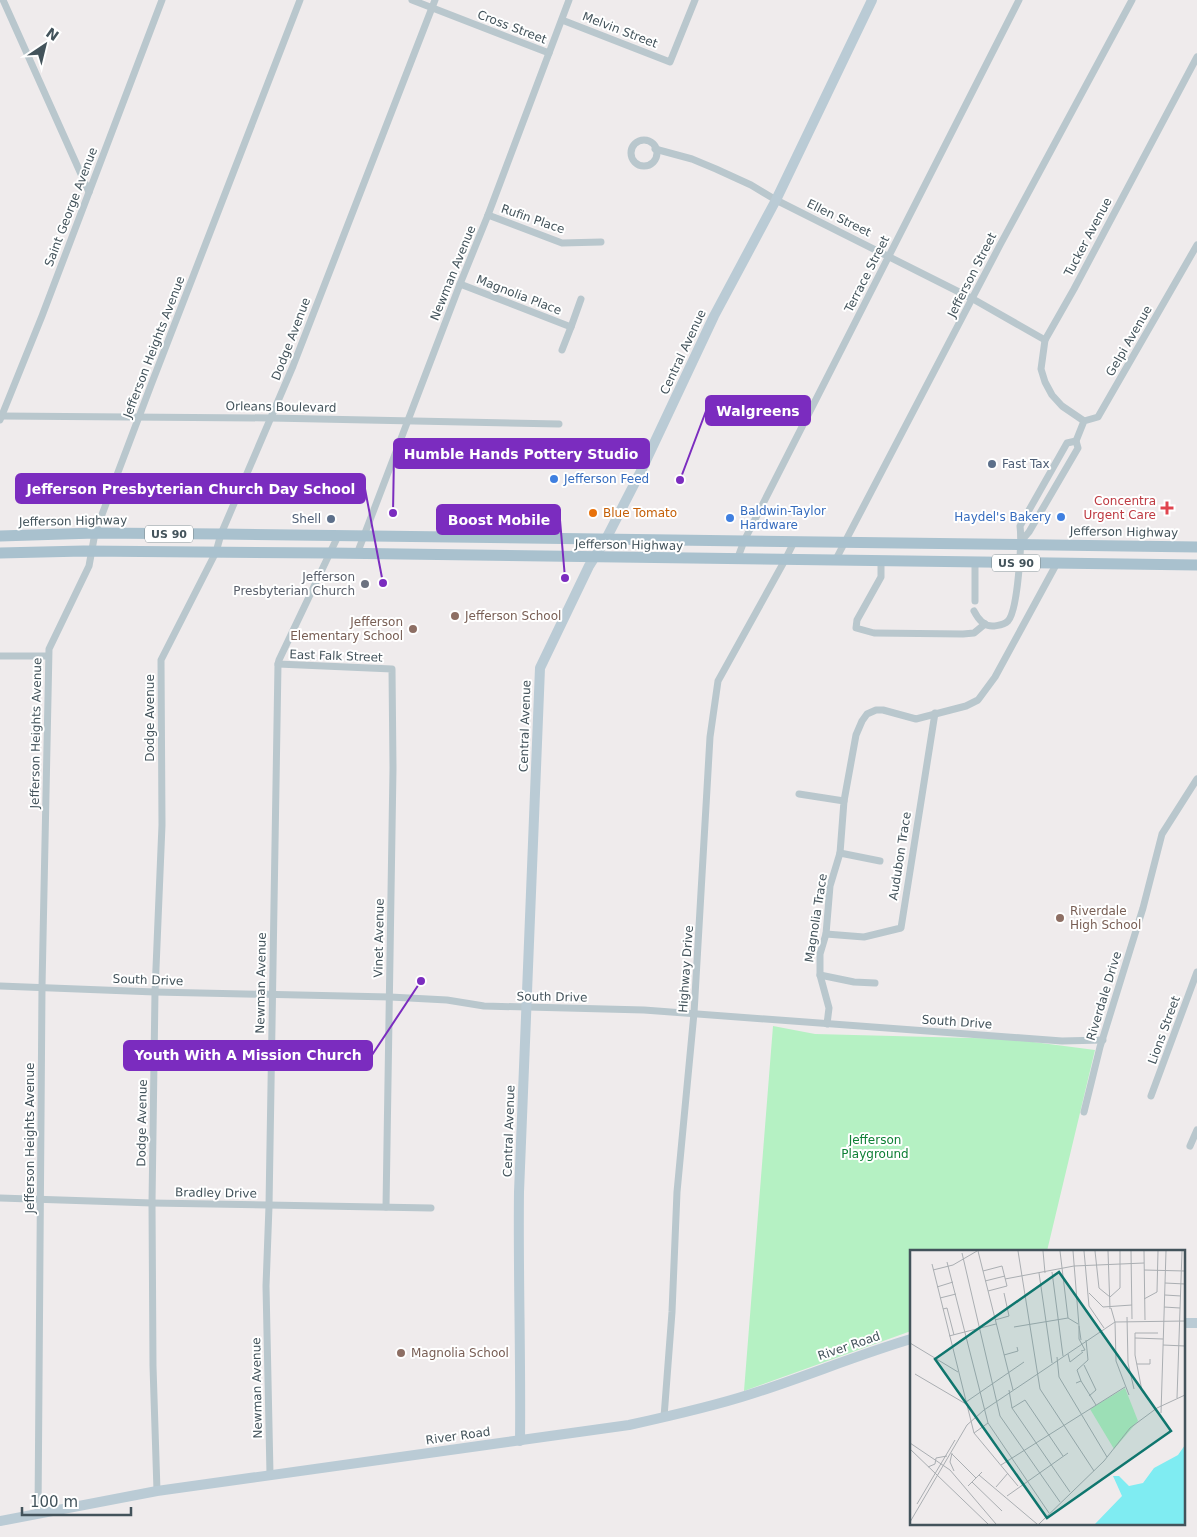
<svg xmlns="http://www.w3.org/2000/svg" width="1197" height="1537" font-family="'DejaVu Sans',sans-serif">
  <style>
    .green { fill: #b5f1c3 }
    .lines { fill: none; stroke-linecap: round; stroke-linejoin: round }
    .minor { stroke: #b9c7cd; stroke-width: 7 }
    .secondary { stroke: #bacbd5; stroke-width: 10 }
    .primary { stroke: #a9c1ce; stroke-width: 11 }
    .service-dot { fill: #5c6f8a; stroke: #fff; stroke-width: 2 }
    .shop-dot { fill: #3f7fe0; stroke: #fff; stroke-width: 2 }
    .health-dot { fill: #e0444e; stroke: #fff; stroke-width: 2 }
    .food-dot { fill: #e8710a; stroke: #fff; stroke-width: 2 }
    .worship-dot { fill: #6b7280; stroke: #fff; stroke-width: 2 }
    .education-dot { fill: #8d6e63; stroke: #fff; stroke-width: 2 }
    .labels { text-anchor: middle; stroke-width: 4; stroke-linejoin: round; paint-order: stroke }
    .shield { fill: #fff; stroke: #7b878c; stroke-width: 1 }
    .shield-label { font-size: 11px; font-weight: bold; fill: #43535b }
    .street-label { font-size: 12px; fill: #43535b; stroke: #fff }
    .service-label { font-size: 12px; fill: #4e5e75; stroke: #fff; text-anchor: start }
    .shop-label { font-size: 12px; fill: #366cbe; stroke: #fff; text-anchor: start }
    .health-label { font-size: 12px; fill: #be3a42; stroke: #fff; text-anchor: end }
    .food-label { font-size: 12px; fill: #c56008; stroke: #fff; text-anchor: start }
    .worship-label { font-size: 12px; fill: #5b616d; stroke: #fff; text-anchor: end }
    .education-label { font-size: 12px; fill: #785e54; stroke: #fff; text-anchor: start }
    .park-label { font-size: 12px; fill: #0f8036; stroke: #fff }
    .inset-road { fill: none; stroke: #aaaeb2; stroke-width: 1 }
    .view { fill: #0f766e; fill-opacity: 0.15; stroke: #0f766e; stroke-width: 2.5 }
    .inset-edge { fill: none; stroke: #43535b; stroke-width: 2.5 }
    .leader { fill: none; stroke: #7b2cbf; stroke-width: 2 }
    .callout-dot { fill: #7b2cbf; stroke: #fff; stroke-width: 2 }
    .callout { fill: #7b2cbf; stroke: #7b2cbf; stroke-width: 2 }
    .callout-label { font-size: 14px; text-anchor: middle; font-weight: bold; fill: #fff }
  </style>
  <rect width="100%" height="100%" fill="#efebec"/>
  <polygon class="green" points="773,1026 815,1034 1010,1039 1095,1050 1047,1251 911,1251 911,1331 744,1391"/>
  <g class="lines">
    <g class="minor">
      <polyline points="3,0 89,192"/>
      <polyline points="412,0 549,53"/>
      <polyline points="562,20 670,62 695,0"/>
      <circle cx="644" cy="153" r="13"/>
      <polyline points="655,149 692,159 716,169 751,185 776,200 973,299 1045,340"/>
      <polyline points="488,215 562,243 601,242"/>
      <polyline points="460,284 571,327 581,299"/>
      <polyline points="562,350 571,327"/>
      <polyline points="2,416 271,418 559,424"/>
      <polyline points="0,420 42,316 162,0"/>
      <polyline points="1084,421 1062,406 1052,395 1045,382 1041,369 1045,340 1074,289 1197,57"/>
      <polyline points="1076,441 1084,421 1098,417 1197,245"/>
      <polyline points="357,554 460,284 488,215 569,0"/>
      <polyline points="737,560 744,541 1019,0"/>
      <polyline points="835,561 1000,245 1132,0"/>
      <polyline points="881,562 881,577 857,620 856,628 874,633 963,634 974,633 985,624"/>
      <polyline points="975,601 975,563"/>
      <path d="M974,611C978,619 984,627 994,626C1000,625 1004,625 1008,621C1018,610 1022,541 1020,526L1067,443L1076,441L1078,448L1029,532L1022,540"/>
      <polyline points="0,656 48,656"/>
      <polyline points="278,664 392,669 393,768 386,1207"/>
      <polyline points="799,794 844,801 840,853 830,886 826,934 820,954 820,975 829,1008 827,1024"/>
      <polyline points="844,801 856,735 862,721 867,714 876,710 883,710 916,719 966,706 978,700 995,677 1057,563"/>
      <polyline points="840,853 880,861"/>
      <polyline points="826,934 864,937 901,928 935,713"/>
      <polyline points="820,975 854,982 875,983"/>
      <polyline points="0,986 155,992 390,997 447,1000 484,1006 644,1010 1062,1041 1103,1040"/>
      <polyline points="1151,1096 1197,972"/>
      <polyline points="1084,1112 1100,1047 1143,908 1162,834 1197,779"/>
      <polyline points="1190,1146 1197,1130"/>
      <polyline points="0,1198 152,1203 431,1208"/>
      <polyline points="664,1417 672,1312 677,1192 694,1013 710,737 718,681 785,560 794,542"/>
      <polyline points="270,1474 266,1286 269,1206 278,664 279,660 338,536"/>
      <polyline points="157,1491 153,1366 152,1203 155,992 162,825 161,660 216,552 221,534 293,366 435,0"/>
      <polyline points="38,1514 42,987 49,649 89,566 95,533 151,385 300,0"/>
    </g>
    <g class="secondary">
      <polyline points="1183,1323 1197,1323"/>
      <path d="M520,1441C521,1358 518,1275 519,1192L540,668L589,566L606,539L642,469L714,316L776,200L872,0"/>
      <path d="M0,1521L157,1491L629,1425C670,1416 711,1407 751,1394C805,1377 857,1355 911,1339"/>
    </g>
    <g class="primary">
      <polyline points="0,536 95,533 221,534 1197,547"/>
      <polyline points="0,553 84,551 330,553 1197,565"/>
    </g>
  </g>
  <g class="service-dot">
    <circle cx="992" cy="464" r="5"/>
    <circle cx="331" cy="519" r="5"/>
  </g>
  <g class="shop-dot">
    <circle cx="554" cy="479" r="5"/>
    <circle cx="1061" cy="517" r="5"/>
    <circle cx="730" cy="518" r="5"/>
  </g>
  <path class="health-dot" d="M1164.5 500.5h5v5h5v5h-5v5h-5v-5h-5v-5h5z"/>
  <circle class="food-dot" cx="593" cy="513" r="5"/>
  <circle class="worship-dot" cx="365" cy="584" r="5"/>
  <g class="education-dot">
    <circle cx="455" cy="616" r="5"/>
    <circle cx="413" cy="629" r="5"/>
    <circle cx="1060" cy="918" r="5"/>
    <circle cx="401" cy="1353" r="5"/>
  </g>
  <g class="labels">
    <g class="shield">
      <rect x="145" y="525.5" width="48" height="17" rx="4"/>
      <rect x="992" y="554.5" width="48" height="17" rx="4"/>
    </g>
    <g class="shield-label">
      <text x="169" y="538">US 90</text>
      <text x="1016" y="567">US 90</text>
    </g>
    <g class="street-label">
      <text transform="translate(512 27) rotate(21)" y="4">Cross Street</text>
      <text transform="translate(620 30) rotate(21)" y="4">Melvin Street</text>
      <text transform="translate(71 207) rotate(-69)" y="4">Saint George Avenue</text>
      <text transform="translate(839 218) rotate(26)" y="4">Ellen Street</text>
      <text transform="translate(533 219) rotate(19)" y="4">Rufin Place</text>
      <text transform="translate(1088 237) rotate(-62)" y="4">Tucker Avenue</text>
      <text transform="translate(453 273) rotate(-68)" y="4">Newman Avenue</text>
      <text transform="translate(867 274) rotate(-63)" y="4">Terrace Street</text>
      <text transform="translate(972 275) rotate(-63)" y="4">Jefferson Street</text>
      <text transform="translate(519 295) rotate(21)" y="4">Magnolia Place</text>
      <text transform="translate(291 339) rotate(-69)" y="4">Dodge Avenue</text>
      <text transform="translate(1129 341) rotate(-60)" y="4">Gelpi Avenue</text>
      <text transform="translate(154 347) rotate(-69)" y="4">Jefferson Heights Avenue</text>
      <text transform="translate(683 352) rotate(-65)" y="4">Central Avenue</text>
      <text transform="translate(281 407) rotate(1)" y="4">Orleans Boulevard</text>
      <text transform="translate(73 521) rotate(-1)" y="4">Jefferson Highway</text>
      <text transform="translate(1124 532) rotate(1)" y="4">Jefferson Highway</text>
      <text transform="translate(629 545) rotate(1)" y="4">Jefferson Highway</text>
      <text transform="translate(336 656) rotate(2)" y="4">East Falk Street</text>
      <text transform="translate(150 718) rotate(-90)" y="4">Dodge Avenue</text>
      <text transform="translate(525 726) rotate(-88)" y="4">Central Avenue</text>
      <text transform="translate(36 733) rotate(-89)" y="4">Jefferson Heights Avenue</text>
      <text transform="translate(900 856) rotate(-81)" y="4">Audubon Trace</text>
      <text transform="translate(816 918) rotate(-81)" y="4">Magnolia Trace</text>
      <text transform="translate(379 938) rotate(-89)" y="4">Vinet Avenue</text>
      <text transform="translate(686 969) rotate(-86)" y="4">Highway Drive</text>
      <text transform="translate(148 980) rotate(2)" y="4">South Drive</text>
      <text transform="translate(261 983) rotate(-89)" y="4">Newman Avenue</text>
      <text transform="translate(1104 996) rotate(-73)" y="4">Riverdale Drive</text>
      <text transform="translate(552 997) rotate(1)" y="4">South Drive</text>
      <text transform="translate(957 1022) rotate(4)" y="4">South Drive</text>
      <text transform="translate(1164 1030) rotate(-70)" y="4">Lions Street</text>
      <text transform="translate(142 1123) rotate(-89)" y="4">Dodge Avenue</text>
      <text transform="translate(509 1131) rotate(-88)" y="4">Central Avenue</text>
      <text transform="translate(30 1138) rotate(-90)" y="4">Jefferson Heights Avenue</text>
      <text transform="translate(216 1193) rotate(1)" y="4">Bradley Drive</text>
      <text transform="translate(849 1346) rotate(-19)" y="4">River Road</text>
      <text transform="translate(257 1388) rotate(-91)" y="4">Newman Avenue</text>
      <text transform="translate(458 1436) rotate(-8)" y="4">River Road</text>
    </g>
    <g class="service-label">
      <text x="1002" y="468">Fast Tax</text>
      <text x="321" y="523" text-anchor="end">Shell</text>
    </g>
    <g class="shop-label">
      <text x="564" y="483">Jefferson Feed</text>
      <text x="740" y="515">Baldwin-Taylor<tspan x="740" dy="14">Hardware</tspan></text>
      <text x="1051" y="521" text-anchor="end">Haydel's Bakery</text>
    </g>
    <g class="health-label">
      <text x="1156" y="505">Concentra<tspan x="1156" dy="14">Urgent Care</tspan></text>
    </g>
    <g class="food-label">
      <text x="603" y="517">Blue Tomato</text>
    </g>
    <g class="worship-label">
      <text x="355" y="581">Jefferson<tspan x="355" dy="14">Presbyterian Church</tspan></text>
    </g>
    <g class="education-label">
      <text x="465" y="620">Jefferson School</text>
      <text x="403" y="626" text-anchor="end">Jefferson<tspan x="403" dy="14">Elementary School</tspan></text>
      <text x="1070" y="915">Riverdale<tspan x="1070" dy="14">High School</tspan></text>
      <text x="411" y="1357">Magnolia School</text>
    </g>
    <g class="park-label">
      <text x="875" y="1144">Jefferson<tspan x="875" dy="14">Playground</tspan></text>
    </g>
  </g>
  <g transform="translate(910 1250)">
    <rect width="275" height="275" fill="#efebec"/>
    <path d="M215,138L228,171L204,199L180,159Z" fill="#b5f1c3"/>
    <path d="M275,195V274H185L212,246L203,226H209L219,236L233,233L244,218L268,205Z" fill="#7fecf2"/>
    <path class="inset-road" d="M68,1L103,140M108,1L130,139L184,221M133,1L135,23M150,1L158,68L168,74M163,1L169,76M174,1L179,56L194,78M185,1L189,38L200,47L210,38V1M198,1L200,59M221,1L222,69M234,1L235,70M52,3L90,166L150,252M37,12L78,173L139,263M22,14L64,183L108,236M23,20L43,15L67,1M234,20L275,21M73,21L92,16L97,36L78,41M142,22L153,106M129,23L142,113M95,29L164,16L234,13M75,31L95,26M255,33L275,34M27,37L43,32M179,43L193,57L222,55M255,45L271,46M30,48L46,44M234,49L247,42L248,1M254,57L270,58M201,58L205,72L206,111L219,145M33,59L37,58L44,85M217,67L218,113L224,139M85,70L99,66L94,43M104,77L158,68M39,86L86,74M225,88L253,89M171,90L169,76V89L175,100L171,101M0,93L48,122M253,95L275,96M158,104L160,112L173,102M94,105L108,101L107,97M147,107L149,127L197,207M227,114H240V109M174,115L186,140L179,146M5,124L56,154M171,131L167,120L178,110L176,90M166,133L171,131L186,155M99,140L102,158L160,242M232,141L225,105V83H248M267,148L272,1M56,152L114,112M102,158L115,150L153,206M251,163L256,1M64,183L78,173M0,193L40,220L86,274M0,199L78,274M42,203L40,212L44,221M42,204L66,228M91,215L215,137M18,217L25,214L26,208L37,206M69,225L127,274M62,232L92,261M58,236L72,222M86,237L98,223M97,246L158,203M7,254L45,190M0,272L57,175L74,160L205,72L275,71M129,274L194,211L220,178L247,158L275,145"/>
    <path class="view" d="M149,22L261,181L137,268L25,109Z"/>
    <rect width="275" height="275" class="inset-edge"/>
  </g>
  <path class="leader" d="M680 480L706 411M393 513L394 454M383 583L365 489M565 578L560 520M421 981L372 1055"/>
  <g class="callout-dot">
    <circle cx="680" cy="480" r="5"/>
    <circle cx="393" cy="513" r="5"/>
    <circle cx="383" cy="583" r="5"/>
    <circle cx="565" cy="578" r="5"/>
    <circle cx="421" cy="981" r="5"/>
  </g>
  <g class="callout">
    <rect x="706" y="396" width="104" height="29" rx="5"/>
    <rect x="394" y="439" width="255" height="29" rx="5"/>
    <rect x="16" y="474" width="349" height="29" rx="5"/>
    <rect x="437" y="505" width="123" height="29" rx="5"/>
    <rect x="124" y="1041" width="248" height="29" rx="5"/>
  </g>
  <g class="callout-label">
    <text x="758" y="416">Walgreens</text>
    <text x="521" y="459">Humble Hands Pottery Studio</text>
    <text x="191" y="494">Jefferson Presbyterian Church Day School</text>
    <text x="499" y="525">Boost Mobile</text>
    <text x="248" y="1060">Youth With A Mission Church</text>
  </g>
  <g transform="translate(45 45) rotate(35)" stroke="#ffffff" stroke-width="4" paint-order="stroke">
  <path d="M0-4L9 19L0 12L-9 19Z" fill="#43535b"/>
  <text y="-8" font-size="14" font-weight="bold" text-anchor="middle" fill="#43535b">N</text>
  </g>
  <path d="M22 1507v8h109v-8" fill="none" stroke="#43535b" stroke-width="2.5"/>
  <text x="30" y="1507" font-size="15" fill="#43535b" stroke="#ffffff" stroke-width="4" paint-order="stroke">100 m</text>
</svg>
